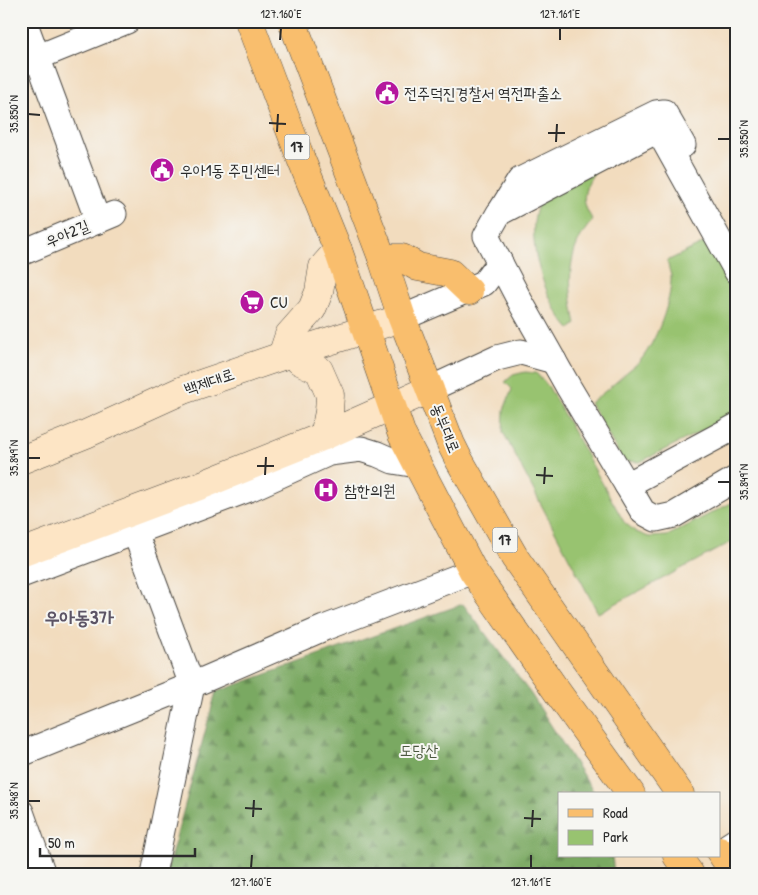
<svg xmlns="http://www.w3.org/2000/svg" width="758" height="895" font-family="'Patrick Hand','Poor Story',sans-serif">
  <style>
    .green { fill: #98c370; stroke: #62774e }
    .forest { fill: url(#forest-firs); stroke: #526a46 }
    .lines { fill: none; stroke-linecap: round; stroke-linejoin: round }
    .street-casing { stroke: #494641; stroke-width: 27 }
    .secondary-casing { stroke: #494641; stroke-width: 29 }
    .primary-casing { stroke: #494641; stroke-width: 29 }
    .street { stroke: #fff; stroke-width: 25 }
    .secondary { stroke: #fde5c5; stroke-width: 28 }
    .primary { stroke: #f9be6d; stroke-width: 28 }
    .ticks { fill: none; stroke: #2b2b2b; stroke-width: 2 }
    .labels { text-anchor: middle; stroke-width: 4; stroke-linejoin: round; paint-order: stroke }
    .shield { fill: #f6f6f2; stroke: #686867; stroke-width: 1 }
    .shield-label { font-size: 15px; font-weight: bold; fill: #2b2b2b }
    .poi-label { font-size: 16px; fill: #2b2b2b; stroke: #f6f6f2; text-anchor: start }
    .street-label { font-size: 16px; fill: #2b2b2b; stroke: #f6f6f2 }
    .park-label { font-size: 16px; fill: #4c5940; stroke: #f6f6f2 }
    .quarter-label { font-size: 19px; font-weight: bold; fill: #5c5465; stroke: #f6f6f2 }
    .neatline { fill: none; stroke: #2b2b2b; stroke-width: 2 }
    .ticks-label { font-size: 12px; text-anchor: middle; fill: #2b2b2b }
  </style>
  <defs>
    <pattern id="forest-firs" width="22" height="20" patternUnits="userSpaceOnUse" patternTransform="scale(1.25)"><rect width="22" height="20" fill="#7aa962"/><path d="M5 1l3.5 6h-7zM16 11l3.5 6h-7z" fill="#648a51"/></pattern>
  </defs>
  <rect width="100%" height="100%" fill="#f6f6f2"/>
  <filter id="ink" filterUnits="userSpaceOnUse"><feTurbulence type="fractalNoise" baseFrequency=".02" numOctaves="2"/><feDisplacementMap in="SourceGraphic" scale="10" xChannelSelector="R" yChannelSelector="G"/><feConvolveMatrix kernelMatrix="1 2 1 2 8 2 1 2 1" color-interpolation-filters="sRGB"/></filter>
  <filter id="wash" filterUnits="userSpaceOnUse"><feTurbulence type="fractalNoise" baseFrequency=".0096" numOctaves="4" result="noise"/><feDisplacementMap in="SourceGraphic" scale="20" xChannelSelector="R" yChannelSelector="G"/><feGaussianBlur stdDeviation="1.12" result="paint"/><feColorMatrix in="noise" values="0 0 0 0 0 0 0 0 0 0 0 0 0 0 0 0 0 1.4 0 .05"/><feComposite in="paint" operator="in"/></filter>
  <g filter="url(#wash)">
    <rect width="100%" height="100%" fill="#f2dcbe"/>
    <g class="green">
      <path d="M595,171C584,188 579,201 593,220C565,250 568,286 576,324L570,329C545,303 522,234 540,201Z"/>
      <path d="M712,239L737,286V413L640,462L623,461L590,403C603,393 616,383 628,371C632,368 636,365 640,361C656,342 672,301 671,276C670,271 668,266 667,261Z"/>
      <polygon points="525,372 536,373 548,386 624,522 636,532 649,537 667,536 737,500 737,539 598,613 503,432 504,410 512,389 505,382 513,375"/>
    </g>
    <polygon class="forest" points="463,604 531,694 595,794 559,794 559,856 612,856 614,874 166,874 216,692"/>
  </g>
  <g filter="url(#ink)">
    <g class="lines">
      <defs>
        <g id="street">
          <polyline points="24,21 98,221"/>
          <polyline points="21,64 127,21"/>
          <polyline points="500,212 520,180 656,113 664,112 683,145"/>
          <polyline points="21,253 114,214"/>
          <polyline points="737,272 658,130 499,213 486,236 521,303 569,388 627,485 737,426"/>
          <polyline points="402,318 484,283 500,262"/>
          <polyline points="430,389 497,358 521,352 554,361"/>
          <polyline points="627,485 643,512 656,519 674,515 737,478"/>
          <polyline points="135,532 192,685 153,874"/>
          <polyline points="21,575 249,489 329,453 361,449 377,454 393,461 417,465"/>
          <polyline points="21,754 192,685 324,628 473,571"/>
          <polyline points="21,812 43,874"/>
          <polyline points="720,851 737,840"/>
        </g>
        <g id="secondary">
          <polyline points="292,353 300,361 319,370 330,395 329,412 324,436"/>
          <polyline points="282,356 289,335 312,309 319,292 323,267 338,250"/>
          <polyline points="21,460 86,434 183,390 282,356 402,318"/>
          <polyline points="21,553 202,485 324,436 430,389"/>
        </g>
        <g id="primary">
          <polyline points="249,21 301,159 338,250 402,435 473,571 558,693 631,794"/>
          <polyline points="292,21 382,258 402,318 451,444 458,458 515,558 680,794"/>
          <polyline points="382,258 402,258 418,267 450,273 469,291"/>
          <polyline points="719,850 735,874"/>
          <polyline points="677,856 690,874"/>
        </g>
      </defs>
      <use href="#street" class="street-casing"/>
      <use href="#secondary" class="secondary-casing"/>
      <use href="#primary" class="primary-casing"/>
      <use href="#street" class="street"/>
      <use href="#secondary" class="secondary"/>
      <use href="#primary" class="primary"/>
    </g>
  </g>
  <path class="ticks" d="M280,40L281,28M560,40V28M28,114L40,115M269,123L286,124M277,132L278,114M548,133H565M718,139H730M556,142L557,124M28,458H40M257,466H274M265,475L266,457M536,475L553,476M718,482H730M544,484L545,467M28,801H40M245,808L262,809M253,817L254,800M524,818L541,819M532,827L533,810M251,868L252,855M531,868V855"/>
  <defs>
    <symbol id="civic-disc" viewBox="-11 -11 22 22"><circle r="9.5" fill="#b5179e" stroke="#f6f6f2"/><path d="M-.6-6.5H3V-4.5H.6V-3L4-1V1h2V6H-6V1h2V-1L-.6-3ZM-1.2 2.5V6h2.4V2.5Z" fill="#fff"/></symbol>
    <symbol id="supermarket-disc" viewBox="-11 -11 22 22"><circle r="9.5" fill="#b5179e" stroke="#f6f6f2"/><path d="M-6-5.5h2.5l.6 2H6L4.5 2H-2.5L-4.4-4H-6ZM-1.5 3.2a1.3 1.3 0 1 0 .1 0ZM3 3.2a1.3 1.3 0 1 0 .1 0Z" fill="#fff"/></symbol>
    <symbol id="hospital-disc" viewBox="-11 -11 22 22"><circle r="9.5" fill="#b5179e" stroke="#f6f6f2"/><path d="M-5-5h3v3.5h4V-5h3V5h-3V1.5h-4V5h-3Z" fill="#fff"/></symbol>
  </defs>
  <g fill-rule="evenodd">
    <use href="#civic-disc" x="373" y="79" width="28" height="28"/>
    <use href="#civic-disc" x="148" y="156" width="28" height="28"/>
    <use href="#supermarket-disc" x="238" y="288" width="28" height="28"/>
    <use href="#hospital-disc" x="312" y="476" width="28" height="28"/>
  </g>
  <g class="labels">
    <g class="shield">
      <rect x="284.5" y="134.5" width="25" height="25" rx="4"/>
      <rect x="492.5" y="527.5" width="25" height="25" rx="4"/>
    </g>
    <g class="shield-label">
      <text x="297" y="152">17</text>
      <text x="505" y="545">17</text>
    </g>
    <g class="poi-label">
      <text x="404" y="99">전주덕진경찰서 역전파출소</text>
      <text x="180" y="176">우아1동 주민센터</text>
      <text x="270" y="308">CU</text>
      <text x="344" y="496">참한의원</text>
    </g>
    <g class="street-label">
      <text transform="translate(67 233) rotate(-23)" y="6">우아2길</text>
      <text transform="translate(209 381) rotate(-19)" y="6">백제대로</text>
      <text transform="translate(446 428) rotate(68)" y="6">동부대로</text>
    </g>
    <g class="park-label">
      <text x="419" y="756">도당산</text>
    </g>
    <g class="quarter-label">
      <text x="79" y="624">우아동3가</text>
    </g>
  </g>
  <rect width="758" height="895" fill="none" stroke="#f6f6f2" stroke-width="55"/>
  <rect x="558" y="792" width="162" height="65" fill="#f6f6f2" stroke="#a5a5a2"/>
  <rect x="568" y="809" width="25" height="8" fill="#f9be6d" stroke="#a5a5a2"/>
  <text x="603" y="818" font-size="15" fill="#2b2b2b">Road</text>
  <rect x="568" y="830" width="25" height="15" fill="#98c370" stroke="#a5a5a2"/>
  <text x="603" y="842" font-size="15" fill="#2b2b2b">Park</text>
  <path d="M40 848v8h155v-8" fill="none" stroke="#2b2b2b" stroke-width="2.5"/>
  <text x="48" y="848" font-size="15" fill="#2b2b2b" stroke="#f6f6f2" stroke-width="4" paint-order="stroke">50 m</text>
  <rect x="28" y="28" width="702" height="840" class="neatline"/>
  <g class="ticks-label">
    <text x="281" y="18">127.160°E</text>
    <text x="560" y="18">127.161°E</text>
    <text transform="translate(14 114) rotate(-90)" y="4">35.850°N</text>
    <text transform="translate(744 139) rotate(-90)" y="4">35.850°N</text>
    <text transform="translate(14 458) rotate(-90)" y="4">35.849°N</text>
    <text transform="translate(744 482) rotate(-90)" y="4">35.849°N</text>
    <text transform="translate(14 801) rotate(-90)" y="4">35.848°N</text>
    <text x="251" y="886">127.160°E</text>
    <text x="531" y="886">127.161°E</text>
  </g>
</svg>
